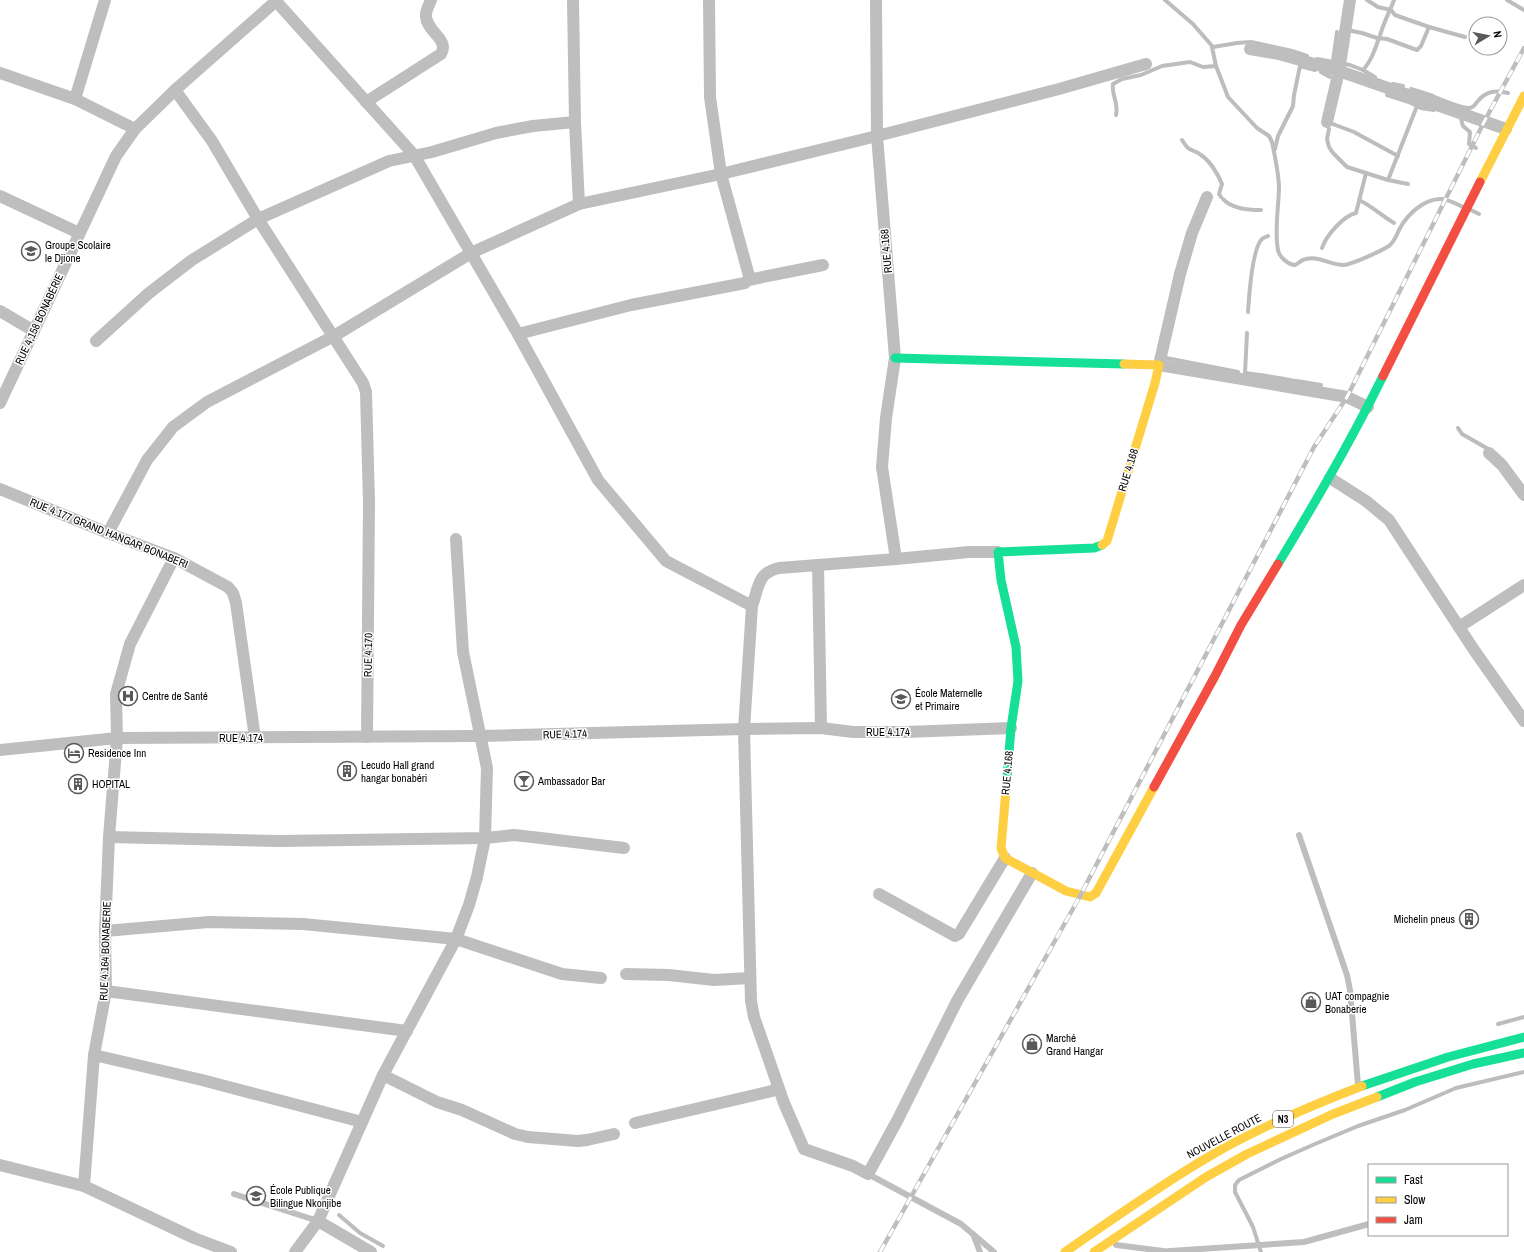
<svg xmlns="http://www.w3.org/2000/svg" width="1524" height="1252" font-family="'Archivo Narrow',sans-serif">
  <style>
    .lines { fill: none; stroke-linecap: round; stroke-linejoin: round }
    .stream { stroke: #bdbdbd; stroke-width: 4 }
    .lane { stroke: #bebebe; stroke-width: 6 }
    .street { stroke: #bebebe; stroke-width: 12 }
    .fast { stroke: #16e098; stroke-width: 9 }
    .slow { stroke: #ffcf43; stroke-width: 9 }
    .jam { stroke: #f24e42; stroke-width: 9 }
    .rail-casing { stroke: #bebebe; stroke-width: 4.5 }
    .rail { stroke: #fff; stroke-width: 3; stroke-dasharray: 9; stroke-linecap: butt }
    .labels { text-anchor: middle; stroke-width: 3; stroke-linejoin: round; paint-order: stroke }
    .shield { fill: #fff; stroke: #4c4c4c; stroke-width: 1 }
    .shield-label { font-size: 10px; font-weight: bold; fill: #000 }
    .poi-label { font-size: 11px; fill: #000; stroke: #fff; text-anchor: start }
    .street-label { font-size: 11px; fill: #000; stroke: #fff }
  </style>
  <rect width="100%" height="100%" fill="#fff"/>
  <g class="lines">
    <g class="stream">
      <polyline points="1165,0 1193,24 1213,47 1237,43 1251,42 1292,51 1307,56"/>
      <polyline points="1367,0 1378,7 1391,10 1395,15 1429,27 1465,37"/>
      <polyline points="1507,0 1524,10"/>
      <polyline points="1347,30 1362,33 1377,38 1387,39 1417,50 1421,46 1429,27"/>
      <path d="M1212,47L1216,66L1228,97L1257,128L1269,136L1272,142C1275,156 1278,171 1279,185C1279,207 1274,229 1278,250C1279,257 1289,265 1295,265C1298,264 1300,261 1303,260C1316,254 1330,265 1343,265C1351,265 1381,251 1389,246C1395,241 1397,234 1400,228C1408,214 1423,200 1439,199C1447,198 1456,204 1463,207"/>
      <polyline points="1317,59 1350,65 1363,70 1375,77"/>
      <polyline points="1333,61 1337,32"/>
      <path d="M1363,70C1374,58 1378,39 1384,24C1387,16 1391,8 1394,0"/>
      <polyline points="1321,72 1330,77"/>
      <polyline points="1393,84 1403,86"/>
      <polyline points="1411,89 1433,96"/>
      <polyline points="1387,95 1409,102 1421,108 1434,110"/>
      <path d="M1434,97C1443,100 1461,109 1470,108C1474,107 1475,105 1477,102C1486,91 1494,90 1508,93"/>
      <path d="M1116,115C1119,103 1111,94 1113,84L1122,79L1141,75L1162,66L1190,62L1203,67L1216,66"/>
      <polyline points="1461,119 1463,126 1470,132 1469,144 1476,148"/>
      <polyline points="1330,121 1330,123 1354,132 1398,156"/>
      <polyline points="1329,129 1327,139 1329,147 1333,153 1347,167 1388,180 1408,184"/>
      <path d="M1182,140C1191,154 1190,147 1201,155C1210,161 1218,174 1222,184L1219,194L1221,197"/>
      <polyline points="1275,149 1278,136 1293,106 1294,95 1300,66 1315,70"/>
      <polyline points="1388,180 1417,106"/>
      <path d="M1223,199C1232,209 1248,210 1261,210"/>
      <path d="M1359,200C1372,206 1382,216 1394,223"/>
      <polyline points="1471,210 1479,214"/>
      <path d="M1322,248C1326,236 1343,216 1356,213L1366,173"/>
      <path d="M1248,312C1249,297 1252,248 1262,239C1264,237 1266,237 1268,236"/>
      <polyline points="1247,333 1245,373 1260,375"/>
      <polyline points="1166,358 1238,372"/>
      <polyline points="1261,375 1278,378"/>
      <polyline points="1279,378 1295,381"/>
      <polyline points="1297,381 1321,385"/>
      <polyline points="1458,428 1462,434 1490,450"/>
      <polyline points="1498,1024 1524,1017"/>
      <polyline points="339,1215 360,1233 383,1246"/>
      <polyline points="1261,1252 1253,1227 1235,1192 1235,1185 1239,1180 1281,1159 1315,1144 1358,1126 1405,1110 1456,1088 1524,1072"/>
    </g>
    <g class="lane">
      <polyline points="1299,835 1347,975 1350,990 1358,1085"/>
      <polyline points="868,1174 961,1224 994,1252"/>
      <polyline points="234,1194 318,1221"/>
      <polyline points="973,1234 980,1252"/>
      <polyline points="1116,1245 1171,1252"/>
      <polyline points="1170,1251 1304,1242 1369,1224"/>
    </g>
    <g class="street">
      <polyline points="275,0 414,155 518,334 598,480 666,561 752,606 744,729 751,1001 754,1017 784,1103 804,1149 853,1166 868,1174 897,1121 957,1001 1032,873"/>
      <polyline points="573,0 575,122 579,204"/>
      <polyline points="876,0 877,136 895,358 886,418 882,467 896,559 969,552 998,552"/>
      <polyline points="1250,49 1279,54 1339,71 1506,129"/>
      <polyline points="0,73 75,99 135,129"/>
      <polyline points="175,90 212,141 258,219 363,383 366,392 369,502 367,737"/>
      <polyline points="75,99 105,0"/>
      <path d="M366,102L441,54C450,39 425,31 426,15C426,10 429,5 431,0"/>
      <polyline points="1327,122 1339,71 1350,0"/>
      <polyline points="0,196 79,233"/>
      <polyline points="1207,197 1192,233 1180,274 1159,365 1347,397 1368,407"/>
      <polyline points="748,280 823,265"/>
      <polyline points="0,311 34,331"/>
      <polyline points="518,334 631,305 745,283 748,280 749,276 721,174 710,97 709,0"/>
      <polyline points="96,341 149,293 192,260 258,219 389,161 432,152 496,133 533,126 575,122"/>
      <polyline points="0,403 116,156 135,129 175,90 276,1"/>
      <polyline points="1489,453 1502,465 1524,495"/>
      <polyline points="1330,478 1366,501 1389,520 1474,650 1524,721"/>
      <polyline points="0,489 108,533 174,558 228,587 233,593 236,603 255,738"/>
      <polyline points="108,533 147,460 173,427 207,402 334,336 471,253 579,204 721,174 877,136 1059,89 1146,64"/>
      <polyline points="818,565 821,728"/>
      <path d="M752,606C759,587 757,573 779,568L896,559"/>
      <polyline points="1459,627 1524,585"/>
      <polyline points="0,750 117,738 479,736 744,729 821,728 853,732 906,732 1011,728"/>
      <polyline points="109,837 280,841 485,838 514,835 532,837 624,848"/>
      <polyline points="879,894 955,936 959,934 1005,858"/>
      <polyline points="105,931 209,922 303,924 456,939 562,974 601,978"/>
      <polyline points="626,974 669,975 714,980 750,978"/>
      <polyline points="106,991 407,1031"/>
      <polyline points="94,1055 202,1080 362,1122"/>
      <polyline points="383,1075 437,1102 462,1110 515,1134 528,1137 578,1141 587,1140 614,1134"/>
      <polyline points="635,1123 772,1091 778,1087"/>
      <polyline points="0,1165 84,1186 194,1238 231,1252"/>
      <polyline points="84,1186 94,1055 106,991 105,931 109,837 117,738 116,694 130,644 174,558"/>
      <polyline points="318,1221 371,1252"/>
      <polyline points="295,1252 318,1221 383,1075 456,939 469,905 477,877 485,838 487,768 463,652 456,539"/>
    </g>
    <g class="fast">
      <polyline points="895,358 1124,364"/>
      <path d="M1278,564C1315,503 1351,441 1383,376"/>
      <polyline points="1006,790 1011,728 1018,681 1016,647 1001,580 998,552 1094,548 1102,545"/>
      <polyline points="1362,1086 1448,1057 1524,1037"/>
      <polyline points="1377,1097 1415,1082 1473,1064 1524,1053"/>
    </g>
    <g class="slow">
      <polyline points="1480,182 1524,96"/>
      <polyline points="1102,545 1107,541 1155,383 1159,365 1124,364"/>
      <polyline points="1006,790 1001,848 1005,858 1066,891 1090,897 1096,893 1154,787"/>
      <path d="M1065,1252C1113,1219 1160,1185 1210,1156C1258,1128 1310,1106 1362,1086"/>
      <polyline points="1094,1252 1206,1177 1247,1154 1333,1114 1377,1097"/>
    </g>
    <g class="jam">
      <polyline points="1383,376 1480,182"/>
      <polyline points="1154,787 1215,676 1241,625 1278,564"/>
    </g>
    <defs>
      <polyline id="rail" points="880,1252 1079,898 1314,447 1347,397 1484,122 1524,48"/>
    </defs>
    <use href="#rail" class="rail-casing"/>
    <use href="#rail" class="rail"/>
  </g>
  <defs>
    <symbol id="school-ring" viewBox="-11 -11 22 22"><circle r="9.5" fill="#fff" stroke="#595959" stroke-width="1.5"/><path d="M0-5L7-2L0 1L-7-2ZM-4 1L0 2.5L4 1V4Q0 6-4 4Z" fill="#595959"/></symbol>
    <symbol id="hospital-ring" viewBox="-11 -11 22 22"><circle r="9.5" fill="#fff" stroke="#595959" stroke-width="1.5"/><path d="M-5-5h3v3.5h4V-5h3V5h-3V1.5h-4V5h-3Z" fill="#595959"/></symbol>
    <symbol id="hotel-ring" viewBox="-11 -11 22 22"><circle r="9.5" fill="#fff" stroke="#595959" stroke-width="1.5"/><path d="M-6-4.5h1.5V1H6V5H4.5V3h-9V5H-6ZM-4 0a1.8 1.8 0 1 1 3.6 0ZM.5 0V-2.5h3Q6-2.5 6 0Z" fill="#595959"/></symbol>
    <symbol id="building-ring" viewBox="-11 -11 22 22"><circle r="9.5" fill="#fff" stroke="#595959" stroke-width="1.5"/><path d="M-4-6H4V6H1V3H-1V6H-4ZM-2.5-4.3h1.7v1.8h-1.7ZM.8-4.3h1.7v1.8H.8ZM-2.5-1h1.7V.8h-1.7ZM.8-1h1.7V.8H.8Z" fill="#595959"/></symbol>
    <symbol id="bar-ring" viewBox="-11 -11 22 22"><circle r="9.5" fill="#fff" stroke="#595959" stroke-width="1.5"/><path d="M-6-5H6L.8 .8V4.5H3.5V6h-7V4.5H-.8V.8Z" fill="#595959"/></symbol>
    <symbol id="shop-ring" viewBox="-11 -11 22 22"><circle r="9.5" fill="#fff" stroke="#595959" stroke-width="1.5"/><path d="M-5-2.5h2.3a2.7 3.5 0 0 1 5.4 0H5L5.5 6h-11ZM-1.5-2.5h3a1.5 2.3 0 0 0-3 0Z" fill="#595959"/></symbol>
  </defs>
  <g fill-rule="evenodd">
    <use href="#school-ring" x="20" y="240" width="22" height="22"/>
    <use href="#hospital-ring" x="117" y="685" width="22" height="22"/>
    <use href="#school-ring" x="890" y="688" width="22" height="22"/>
    <use href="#hotel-ring" x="63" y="742" width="22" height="22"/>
    <use href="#building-ring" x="336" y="760" width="22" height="22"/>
    <use href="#bar-ring" x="513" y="770" width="22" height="22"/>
    <use href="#building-ring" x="67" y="773" width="22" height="22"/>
    <use href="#building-ring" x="1458" y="908" width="22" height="22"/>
    <use href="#shop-ring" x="1300" y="991" width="22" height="22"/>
    <use href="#shop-ring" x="1021" y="1033" width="22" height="22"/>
    <use href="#school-ring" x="245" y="1185" width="22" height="22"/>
  </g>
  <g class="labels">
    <rect class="shield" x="1273" y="1111" width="20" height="16" rx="3"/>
    <g class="shield-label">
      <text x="1283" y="1123">N3</text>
    </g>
    <g class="poi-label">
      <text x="45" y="249">Groupe Scolaire<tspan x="45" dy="13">le Djione</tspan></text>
      <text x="915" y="697">École Maternelle<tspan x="915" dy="13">et Primaire</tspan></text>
      <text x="142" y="700">Centre de Santé</text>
      <text x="88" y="757">Residence Inn</text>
      <text x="361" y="769">Lecudo Hall grand<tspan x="361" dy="13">hangar bonabéri</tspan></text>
      <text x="538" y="785">Ambassador Bar</text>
      <text x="92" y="788">HOPITAL</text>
      <text x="1455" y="923" text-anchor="end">Michelin pneus</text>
      <text x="1325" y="1000">UAT compagnie<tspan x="1325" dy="13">Bonaberie</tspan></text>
      <text x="1046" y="1042">Marché<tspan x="1046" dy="13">Grand Hangar</tspan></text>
      <text x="270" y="1194">École Publique<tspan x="270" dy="13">Bilingue Nkonjibe</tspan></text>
    </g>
    <g class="street-label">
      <text transform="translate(886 251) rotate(-95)" y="4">RUE 4.168</text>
      <text transform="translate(39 319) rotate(-65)" y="4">RUE 4,158 BONABÉRIE</text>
      <text transform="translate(1128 470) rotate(-73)" y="4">RUE 4.168</text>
      <text transform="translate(109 533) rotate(22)" y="4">RUE 4.177 GRAND HANGAR BONABERI</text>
      <text transform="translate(368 655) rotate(-89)" y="4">RUE 4.170</text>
      <text x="888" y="736">RUE 4.174</text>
      <text transform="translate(565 734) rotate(-2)" y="4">RUE 4.174</text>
      <text x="241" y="742">RUE 4.174</text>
      <text transform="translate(1007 773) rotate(-85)" y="4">RUE 4.168</text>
      <text transform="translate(105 951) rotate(-88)" y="4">RUE 4.164 BONABERIE</text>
      <text transform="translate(1224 1136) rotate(-28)" y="4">NOUVELLE ROUTE</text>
    </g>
  </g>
  <rect x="1368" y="1164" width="140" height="72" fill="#ffffff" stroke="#999999"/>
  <rect x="1376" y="1177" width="20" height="6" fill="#16e098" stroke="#999999"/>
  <text x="1404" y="1184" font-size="12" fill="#000000">Fast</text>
  <rect x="1376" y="1197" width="20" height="6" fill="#ffcf43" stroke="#999999"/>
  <text x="1404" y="1204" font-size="12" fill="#000000">Slow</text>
  <rect x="1376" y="1217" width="20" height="6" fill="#f24e42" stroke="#999999"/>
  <text x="1404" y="1224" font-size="12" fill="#000000">Jam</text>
  <g transform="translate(1488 36) rotate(80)"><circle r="19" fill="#ffffff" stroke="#999999"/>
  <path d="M0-3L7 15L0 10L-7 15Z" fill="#595959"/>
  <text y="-6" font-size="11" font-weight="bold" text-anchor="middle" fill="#000000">N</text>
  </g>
</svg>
